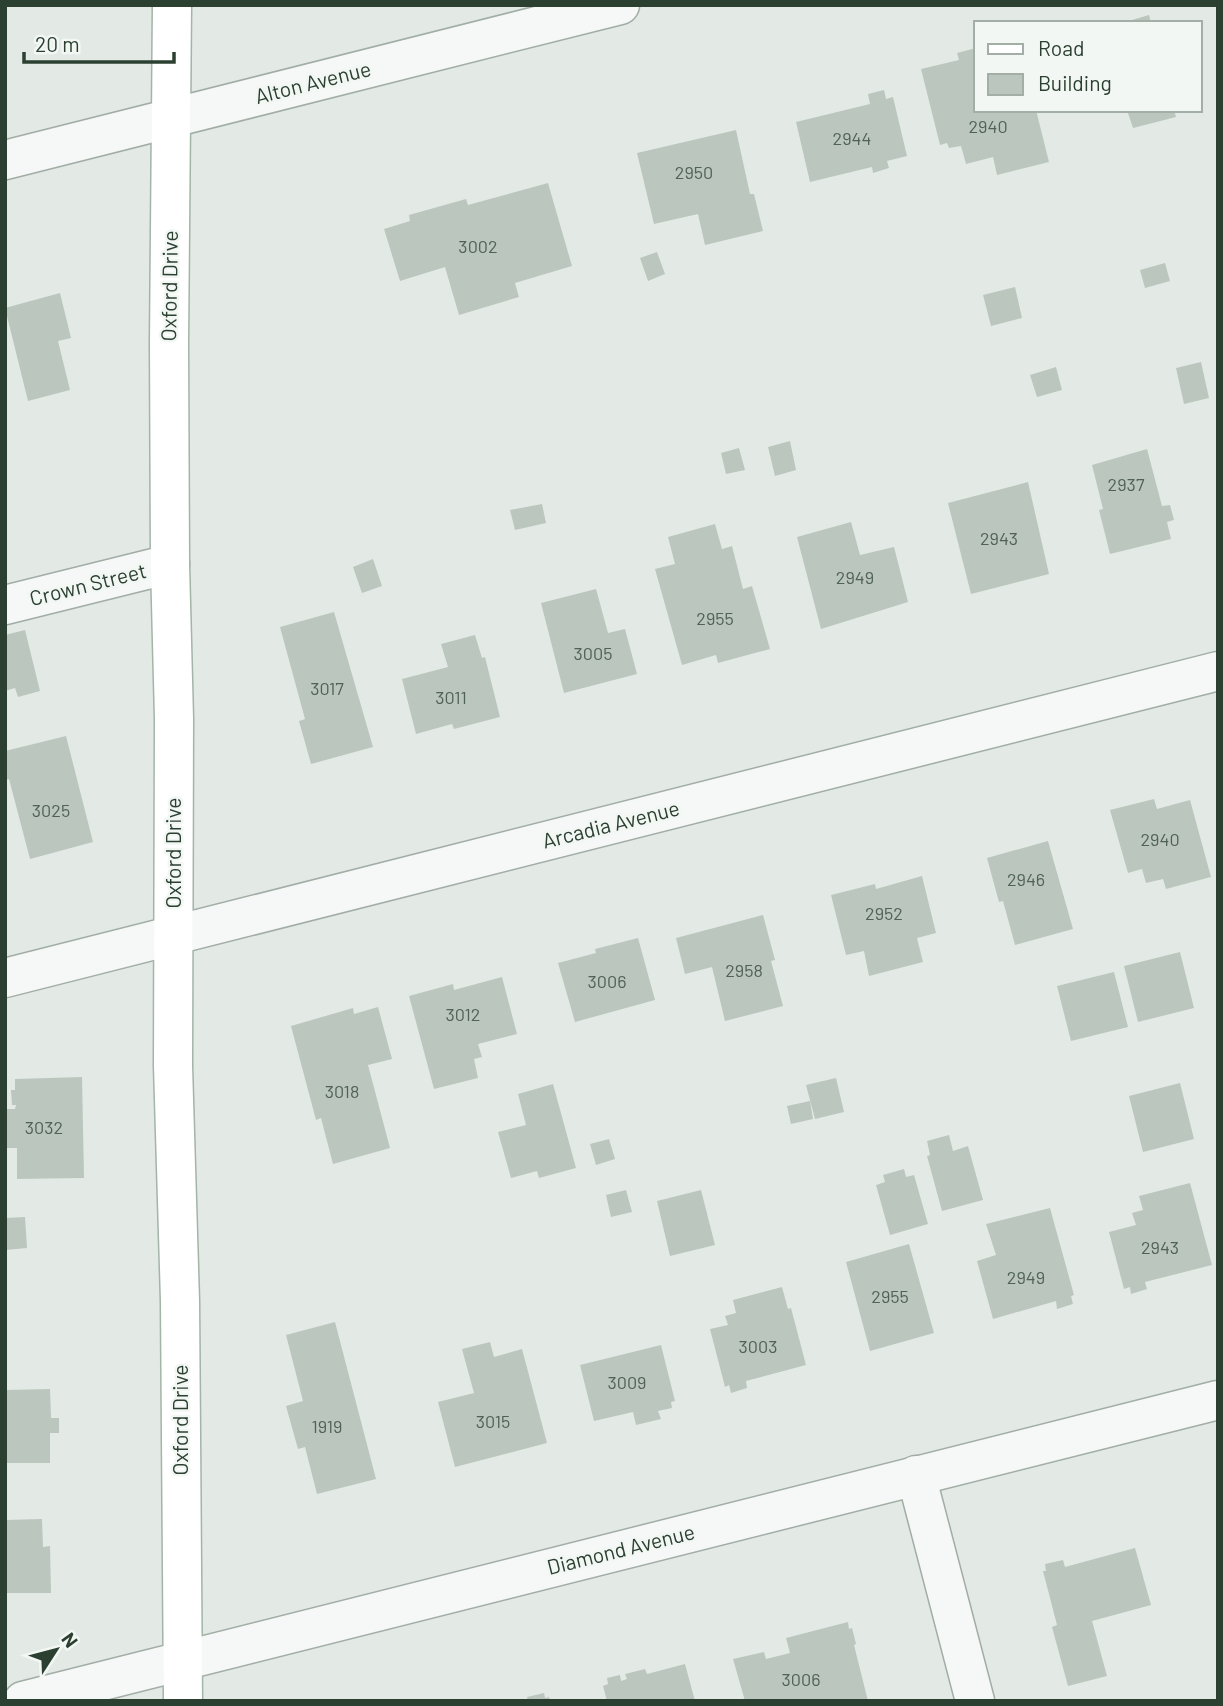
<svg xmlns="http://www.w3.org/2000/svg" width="1223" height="1706" font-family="Barlow,sans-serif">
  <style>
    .building { fill: #bbc6be }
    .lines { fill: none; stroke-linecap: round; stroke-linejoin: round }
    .minor-casing { stroke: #a1ada5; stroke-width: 41 }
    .major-casing { stroke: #a3b4a8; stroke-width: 41 }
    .minor { stroke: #f5f8f6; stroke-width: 38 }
    .major { stroke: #fff; stroke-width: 38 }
    .labels { text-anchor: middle; stroke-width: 5; stroke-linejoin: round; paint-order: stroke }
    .number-label { font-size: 18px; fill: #506255 }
    .street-label { font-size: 21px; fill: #2c4032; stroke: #f2f7f4 }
  </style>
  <rect width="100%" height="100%" fill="#e3eae5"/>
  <g class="building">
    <polygon points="1149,15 1151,23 1125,23 1125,22"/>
    <polygon points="976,48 976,110 1036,110 1049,162 997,175 993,157 966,164 961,146 949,148 947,143 940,145 921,69 959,60 957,53"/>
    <polygon points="884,90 886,99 893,97 907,156 887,161 889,168 873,173 872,167 810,182 796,122 870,104 868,94"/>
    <polygon points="1127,110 1174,110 1176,117 1133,128"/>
    <polygon points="736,130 750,194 754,194 763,231 705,245 698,214 654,224 637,153"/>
    <polygon points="548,183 572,266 515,283 519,297 459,315 445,267 400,281 384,229 410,221 409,215 466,199 468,205"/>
    <polygon points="657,252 665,274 648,281 640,258"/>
    <polygon points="1165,263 1170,281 1145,288 1140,270"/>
    <polygon points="1015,287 1022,318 991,326 983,295"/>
    <polygon points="60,293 71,338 58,341 70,390 28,401 5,308"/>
    <polygon points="1201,362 1209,398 1184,404 1176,368"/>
    <polygon points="1056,367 1062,390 1037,397 1030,375"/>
    <polygon points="790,441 796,470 775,476 768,447"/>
    <polygon points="739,448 745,470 726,474 721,453"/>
    <polygon points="1147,449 1162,506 1170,505 1174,520 1167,522 1171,539 1110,554 1099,510 1103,509 1092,465"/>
    <polygon points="1028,482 1049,574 971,594 948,503"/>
    <polygon points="542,504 546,523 515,530 510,510"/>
    <polygon points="851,522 860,555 894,547 908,602 821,629 797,537"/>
    <polygon points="715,524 722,549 732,546 743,589 752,586 770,649 718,663 716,655 682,665 655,569 675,564 668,537"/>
    <polygon points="373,559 382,586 362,593 353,567"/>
    <polygon points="596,589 608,633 625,629 637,674 564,693 541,603"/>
    <polygon points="334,612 373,747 311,764 299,721 305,719 280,627"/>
    <polygon points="25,630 40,691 18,697 15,688 5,691 5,635"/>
    <polygon points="475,635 482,658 485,657 500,717 454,729 452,724 416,734 402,679 448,667 441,644"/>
    <polygon points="66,736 93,842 30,859 9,779 5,780 5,751"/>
    <polygon points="1154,799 1157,809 1190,800 1211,877 1166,889 1163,879 1146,883 1142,869 1128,873 1110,810"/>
    <polygon points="1048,841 1073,929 1015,945 1003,901 999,902 987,858"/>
    <polygon points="922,876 936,933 917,938 923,962 869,976 864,951 846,955 831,895 875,884 876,889"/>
    <polygon points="763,915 775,960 771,961 783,1006 725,1021 712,967 685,974 676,938"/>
    <polygon points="638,938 655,1000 575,1022 558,963 596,953 595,949"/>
    <polygon points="1180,952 1194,1008 1138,1022 1124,966"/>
    <polygon points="1114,972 1128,1027 1071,1041 1057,986"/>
    <polygon points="502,977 517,1034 478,1044 482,1057 474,1059 478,1078 434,1089 409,996 453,984 454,990"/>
    <polygon points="378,1007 392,1059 368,1065 390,1148 333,1164 321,1118 316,1120 291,1026 353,1008 354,1014"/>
    <polygon points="82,1077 84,1178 17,1179 17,1148 5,1148 5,1109 15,1109 16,1105 12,1105 11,1090 15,1090 15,1079"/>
    <polygon points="836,1078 844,1112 815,1119 806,1085"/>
    <polygon points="1180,1083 1194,1139 1143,1152 1129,1096"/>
    <polygon points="553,1084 576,1168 539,1178 537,1171 511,1178 498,1132 526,1125 518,1094"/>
    <polygon points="810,1101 813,1119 791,1124 787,1106"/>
    <polygon points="949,1135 953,1151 968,1146 983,1200 942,1211 927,1156 930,1155 927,1141"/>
    <polygon points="609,1139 615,1159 596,1165 590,1144"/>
    <polygon points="904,1169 906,1177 914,1175 928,1224 890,1235 876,1185 885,1182 883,1175"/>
    <polygon points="1190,1183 1212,1265 1145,1282 1147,1289 1131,1294 1130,1287 1124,1289 1109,1232 1136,1225 1132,1213 1143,1210 1139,1196"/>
    <polygon points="626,1190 632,1212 611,1217 606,1195"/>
    <polygon points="701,1190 715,1245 670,1256 657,1201"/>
    <polygon points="1050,1208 1074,1295 1071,1296 1073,1304 1057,1309 1056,1301 993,1319 977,1261 996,1255 986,1224"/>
    <polygon points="25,1217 27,1248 5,1250 5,1218"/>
    <polygon points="909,1244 934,1333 870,1351 846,1262"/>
    <polygon points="782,1287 788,1309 791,1308 806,1365 746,1381 747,1388 731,1393 729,1385 725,1387 710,1329 728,1325 725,1316 736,1313 733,1300"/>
    <polygon points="335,1322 376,1479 317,1494 305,1447 298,1449 286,1406 303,1401 286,1335"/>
    <polygon points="490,1342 494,1357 522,1349 547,1443 455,1467 438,1402 474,1393 462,1349"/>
    <polygon points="661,1345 675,1401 671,1402 672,1408 658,1411 661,1419 636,1425 633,1412 594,1421 580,1365"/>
    <polygon points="50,1389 51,1418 59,1418 59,1433 50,1433 50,1463 5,1463 5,1390"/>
    <polygon points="42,1519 43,1547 50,1546 51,1593 5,1593 5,1520"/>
    <polygon points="1135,1548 1151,1605 1092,1621 1107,1676 1068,1686 1052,1627 1057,1625 1043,1571 1046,1571 1045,1564 1063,1560 1065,1567"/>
    <polygon points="848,1622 849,1629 852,1628 856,1644 854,1645 868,1701 745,1701 733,1659 764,1652 766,1659 790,1653 786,1638"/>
    <polygon points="685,1664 695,1701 607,1701 603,1686 608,1684 607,1678 620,1675 621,1681 627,1679 625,1674 645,1669 647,1674"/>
    <polygon points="544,1693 545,1698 549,1697 550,1701 528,1701 527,1697"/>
  </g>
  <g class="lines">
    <defs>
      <g id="minor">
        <polyline points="5,160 620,5"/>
        <polyline points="5,605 170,564"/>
        <polyline points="5,978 1218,671"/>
        <polyline points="916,1475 975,1701"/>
        <polyline points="23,1701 1218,1400"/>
      </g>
      <polyline id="major" points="172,5 169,343 170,564 174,719 173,1066 180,1301 183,1701"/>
    </defs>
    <use href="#minor" class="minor-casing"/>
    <use href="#major" class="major-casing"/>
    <use href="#minor" class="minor"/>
    <use href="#major" class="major"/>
  </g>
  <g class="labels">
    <g class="number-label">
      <text x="988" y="133">2940</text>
      <text x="852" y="145">2944</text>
      <text x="694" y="179">2950</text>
      <text x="478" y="253">3002</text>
      <text x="1126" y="491">2937</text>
      <text x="999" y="545">2943</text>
      <text x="855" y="584">2949</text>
      <text x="715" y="625">2955</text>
      <text x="593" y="660">3005</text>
      <text x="327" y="695">3017</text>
      <text x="451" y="704">3011</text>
      <text x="51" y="817">3025</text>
      <text x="1160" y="846">2940</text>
      <text x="1026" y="886">2946</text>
      <text x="884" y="920">2952</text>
      <text x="744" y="977">2958</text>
      <text x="607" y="988">3006</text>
      <text x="463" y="1021">3012</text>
      <text x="342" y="1098">3018</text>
      <text x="44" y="1134">3032</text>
      <text x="1160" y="1254">2943</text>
      <text x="1026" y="1284">2949</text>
      <text x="890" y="1303">2955</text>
      <text x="758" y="1353">3003</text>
      <text x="627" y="1389">3009</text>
      <text x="493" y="1428">3015</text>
      <text x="327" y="1433">1919</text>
      <text x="801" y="1686">3006</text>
    </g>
    <g class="street-label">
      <text transform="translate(313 83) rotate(-14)" y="7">Alton Avenue</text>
      <text transform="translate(170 286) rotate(-89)" y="7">Oxford Drive</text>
      <text transform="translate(88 585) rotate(-14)" y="7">Crown Street</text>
      <text transform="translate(611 825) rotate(-14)" y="7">Arcadia Avenue</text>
      <text transform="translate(174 853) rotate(-90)" y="7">Oxford Drive</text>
      <text transform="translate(181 1420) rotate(-90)" y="7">Oxford Drive</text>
      <text transform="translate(621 1550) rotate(-14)" y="7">Diamond Avenue</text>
    </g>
  </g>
  <rect width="1223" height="1706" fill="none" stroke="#2c4032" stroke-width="14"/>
  <rect x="974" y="21" width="228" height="91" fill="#f2f7f4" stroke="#a3aea6" stroke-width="2"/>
  <rect x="988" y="44" width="35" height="10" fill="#ffffff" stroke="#a3aea6" stroke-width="2"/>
  <text x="1038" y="56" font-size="21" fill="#2c4032">Road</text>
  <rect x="988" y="74" width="35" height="21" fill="#bbc6be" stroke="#a3aea6" stroke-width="2"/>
  <text x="1038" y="91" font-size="21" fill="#2c4032">Building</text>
  <g transform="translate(56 1650) rotate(54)" stroke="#f2f7f4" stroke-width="5" paint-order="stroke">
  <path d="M0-5L12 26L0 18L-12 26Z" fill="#2c4032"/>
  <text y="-10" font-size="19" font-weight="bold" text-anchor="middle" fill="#2c4032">N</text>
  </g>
  <path d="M24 52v10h150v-10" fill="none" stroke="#2c4032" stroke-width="3.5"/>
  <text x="35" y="52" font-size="21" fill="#2c4032" stroke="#f2f7f4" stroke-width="5" paint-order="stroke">20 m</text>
</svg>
